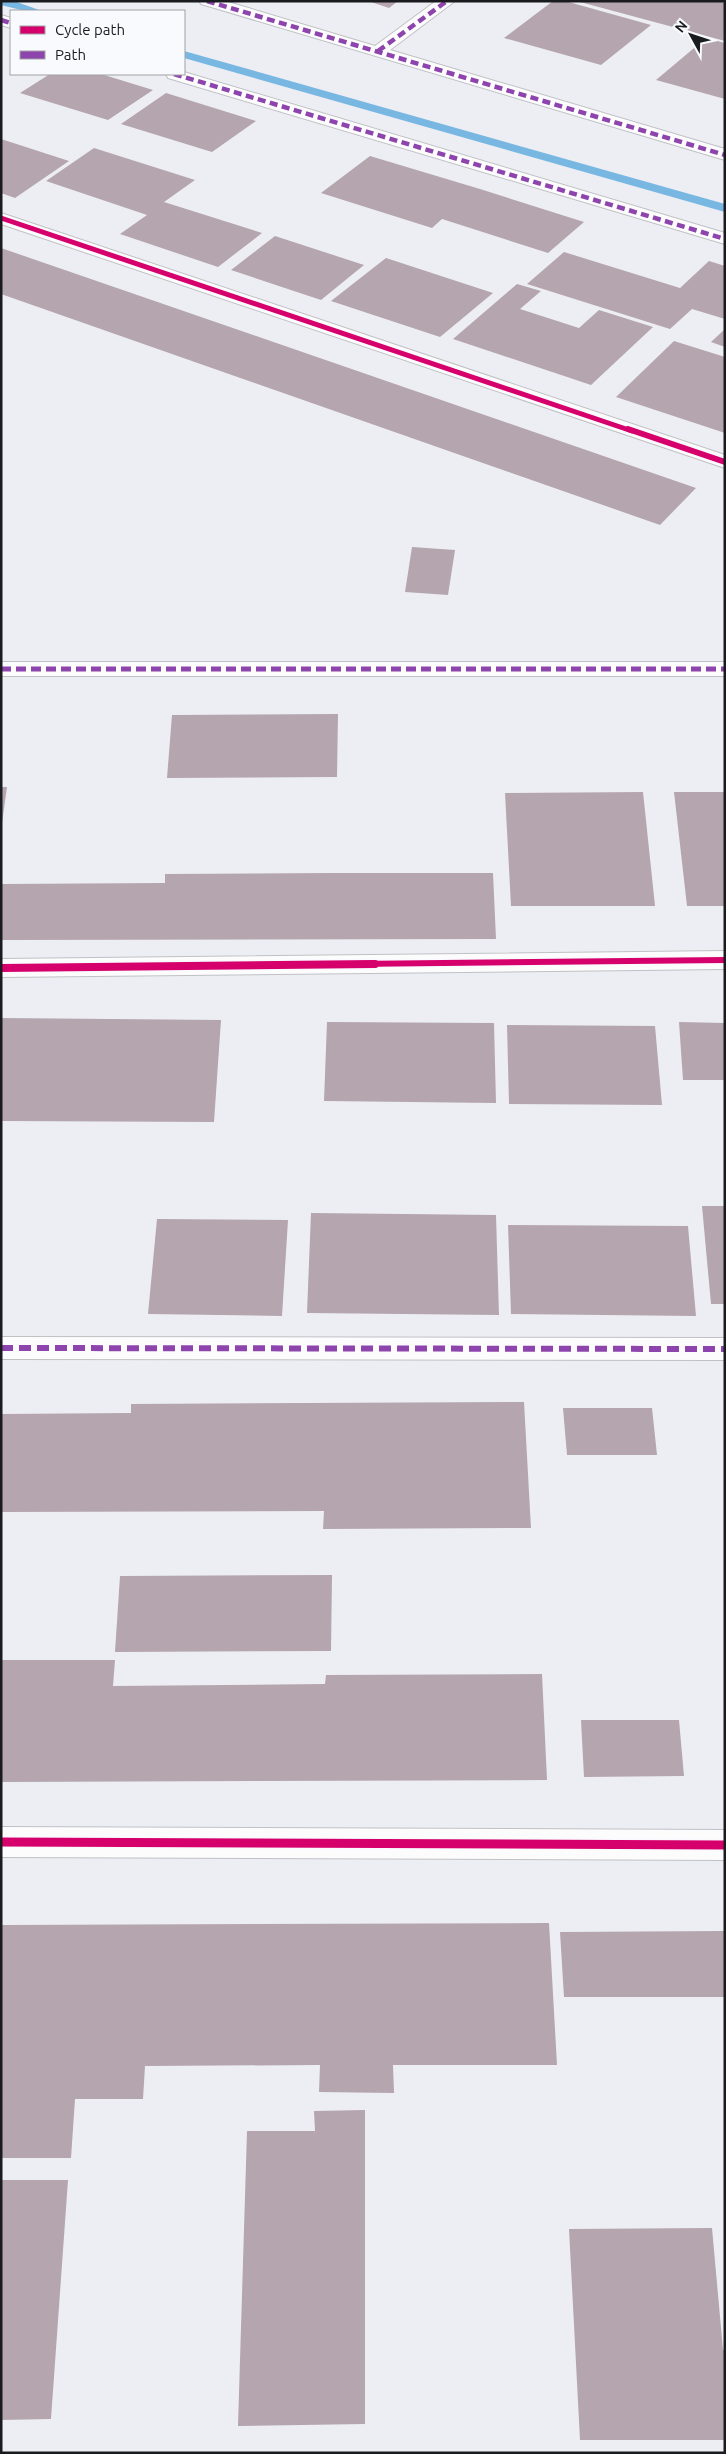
<svg xmlns="http://www.w3.org/2000/svg" width="726" height="2454" font-family="Ubuntu,sans-serif">
  <style>
    .lines { fill: none; stroke-linecap: round; stroke-linejoin: round }
    .stream { fill: #78b7e1; fill-rule: evenodd }
    .building { fill: #b4a5af }
    .minor-casing { stroke: #c0c1c5; stroke-width: 2 }
    .minor { fill: #fcfcfd; fill-rule: evenodd }
    .quiet-far2 { stroke: #8e44ad; stroke-width: 4.5; stroke-dasharray: 8 4.5; stroke-linecap: butt }
    .quiet-far1 { stroke: #8e44ad; stroke-width: 5; stroke-dasharray: 10 5; stroke-linecap: butt }
    .quiet { stroke: #8e44ad; stroke-width: 6; stroke-dasharray: 12 6; stroke-linecap: butt }
    .cycleway-far3-casing { stroke: #f9fafe; stroke-width: 7 }
    .cycleway-far2-casing { stroke: #f9fafe; stroke-width: 9 }
    .cycleway-far1-casing { stroke: #f9fafe; stroke-width: 11 }
    .cycleway-casing { stroke: #f9fafe; stroke-width: 12 }
    .cycleway-far3 { stroke: #d6006c; stroke-width: 5 }
    .cycleway-far2 { stroke: #d6006c; stroke-width: 6 }
    .cycleway-far1 { stroke: #d6006c; stroke-width: 8 }
    .cycleway { stroke: #d6006c; stroke-width: 9 }
  </style>
  <rect width="100%" height="100%" fill="#edeef3"/>
  <g class="lines">
    <g class="stream">
      <polygon points="1,1 14,1 42,11 25,11 1,5"/>
      <polygon points="184,51 725,204 725,212 184,58"/>
    </g>
  </g>
  <g class="building">
    <polygon points="368,1 398,1 389,8"/>
    <polygon points="553,1 565,1 651,25 601,65 504,38"/>
    <polygon points="719,1 725,3 725,41 580,2"/>
    <polygon points="706,38 725,43 725,99 656,80"/>
    <polygon points="50,74 101,74 153,90 108,120 20,93"/>
    <polygon points="166,93 256,121 212,152 121,124"/>
    <polygon points="1,139 69,161 15,198 1,193"/>
    <polygon points="94,148 195,180 164,202 262,233 218,267 120,234 147,215 46,181"/>
    <polygon points="370,156 480,189 584,222 548,253 442,219 432,228 321,193"/>
    <polygon points="275,236 364,265 321,300 231,270"/>
    <polygon points="1,248 230,327 696,488 660,525 1,294"/>
    <polygon points="564,252 680,288 709,261 725,266 725,319 692,309 670,329 527,284"/>
    <polygon points="386,258 493,293 440,337 331,301"/>
    <polygon points="517,284 541,291 520,309 579,328 599,310 653,327 591,385 453,339"/>
    <polygon points="725,329 725,347 711,342"/>
    <polygon points="674,341 725,357 725,433 616,397"/>
    <polygon points="412,547 455,550 448,595 405,592"/>
    <polygon points="338,714 337,777 167,778 172,715"/>
    <polygon points="1,787 7,787 2,823 1,823"/>
    <polygon points="643,792 655,906 511,906 505,793"/>
    <polygon points="674,792 725,792 725,906 687,906"/>
    <polygon points="333,873 493,873 496,939 1,940 1,884 165,883 165,874"/>
    <polygon points="1,1018 221,1020 214,1122 1,1121"/>
    <polygon points="327,1022 494,1023 496,1103 324,1101"/>
    <polygon points="679,1022 725,1023 725,1080 683,1080"/>
    <polygon points="507,1025 655,1026 662,1105 509,1104"/>
    <polygon points="702,1206 725,1206 725,1304 711,1304"/>
    <polygon points="311,1213 496,1215 499,1315 307,1313"/>
    <polygon points="157,1219 288,1220 282,1316 148,1314"/>
    <polygon points="508,1225 688,1226 696,1316 511,1314"/>
    <polygon points="524,1402 531,1528 323,1529 324,1511 1,1512 1,1414 131,1413 131,1404"/>
    <polygon points="563,1408 652,1408 657,1455 567,1455"/>
    <polygon points="332,1575 331,1651 115,1652 120,1576"/>
    <polygon points="1,1660 115,1660 113,1686 325,1684 326,1675 542,1674 547,1780 1,1782"/>
    <polygon points="581,1720 679,1720 684,1776 584,1777"/>
    <polygon points="549,1923 557,2065 393,2065 394,2093 319,2092 320,2065 145,2066 143,2099 75,2099 71,2158 1,2158 1,1925"/>
    <polygon points="725,1931 725,1997 564,1997 560,1932"/>
    <polygon points="365,2110 365,2424 238,2426 247,2131 315,2131 314,2111"/>
    <polygon points="1,2180 68,2180 51,2419 1,2420"/>
    <polygon points="712,2228 723,2350 725,2350 725,2440 580,2440 569,2229"/>
  </g>
  <g class="lines">
    <defs>
      <g id="minor">
        <polygon points="199,1 225,1 375,46 436,1 455,1 390,50 725,149 725,160 201,4"/>
        <polygon points="1,15 11,18 11,28 1,25"/>
        <polygon points="184,72 725,233 725,244 168,78 166,74 184,74"/>
        <polygon points="1,213 725,455 725,468 1,224"/>
        <rect x="1" y="662" width="724" height="14"/>
        <polygon points="725,951 725,969 1,977 1,959"/>
        <polygon points="1,1337 725,1338 725,1360 1,1359"/>
        <polygon points="1,1827 725,1830 725,1860 1,1857"/>
      </g>
    </defs>
    <use href="#minor" class="minor-casing"/>
    <use href="#minor" class="minor"/>
    <g class="quiet-far2">
      <polyline points="207,1 725,155"/>
      <polyline points="1,20 11,23"/>
      <polyline points="378,51 447,1"/>
      <polyline points="174,74 725,239"/>
    </g>
    <polyline class="quiet-far1" points="1,669 725,669"/>
    <polyline class="quiet" points="1,1348 725,1349"/>
    <defs>
      <polyline id="cycleway-far3" points="1,218 632,431"/>
      <g id="cycleway-far2">
        <polyline points="628,429 725,462"/>
        <polyline points="262,965 725,960"/>
      </g>
      <polyline id="cycleway-far1" points="1,968 375,964"/>
      <polyline id="cycleway" points="1,1842 725,1845"/>
    </defs>
    <use href="#cycleway-far3" class="cycleway-far3-casing"/>
    <use href="#cycleway-far2" class="cycleway-far2-casing"/>
    <use href="#cycleway-far1" class="cycleway-far1-casing"/>
    <use href="#cycleway" class="cycleway-casing"/>
    <use href="#cycleway-far3" class="cycleway-far3"/>
    <use href="#cycleway-far2" class="cycleway-far2"/>
    <use href="#cycleway-far1" class="cycleway-far1"/>
    <use href="#cycleway" class="cycleway"/>
  </g>
  <rect width="726" height="2454" fill="none" stroke="#1a1b1f" stroke-width="5"/>
  <rect x="10" y="10" width="175" height="65" fill="#f9fafe" stroke="#a0a1a5"/>
  <rect x="20" y="26" width="25" height="8" fill="#d6006c" stroke="#a0a1a5"/>
  <text x="55" y="35" font-size="15" fill="#1a1b1f">Cycle path</text>
  <rect x="20" y="51" width="25" height="8" fill="#8e44ad" stroke="#a0a1a5"/>
  <text x="55" y="60" font-size="15" fill="#1a1b1f">Path</text>
  <g transform="translate(691 35) rotate(310)" stroke="#f9fafe" stroke-width="4" paint-order="stroke">
  <path d="M0-4L9 19L0 12L-9 19Z" fill="#1a1b1f"/>
  <text y="-8" font-size="14" font-weight="bold" text-anchor="middle" fill="#1a1b1f">N</text>
  </g>
</svg>
